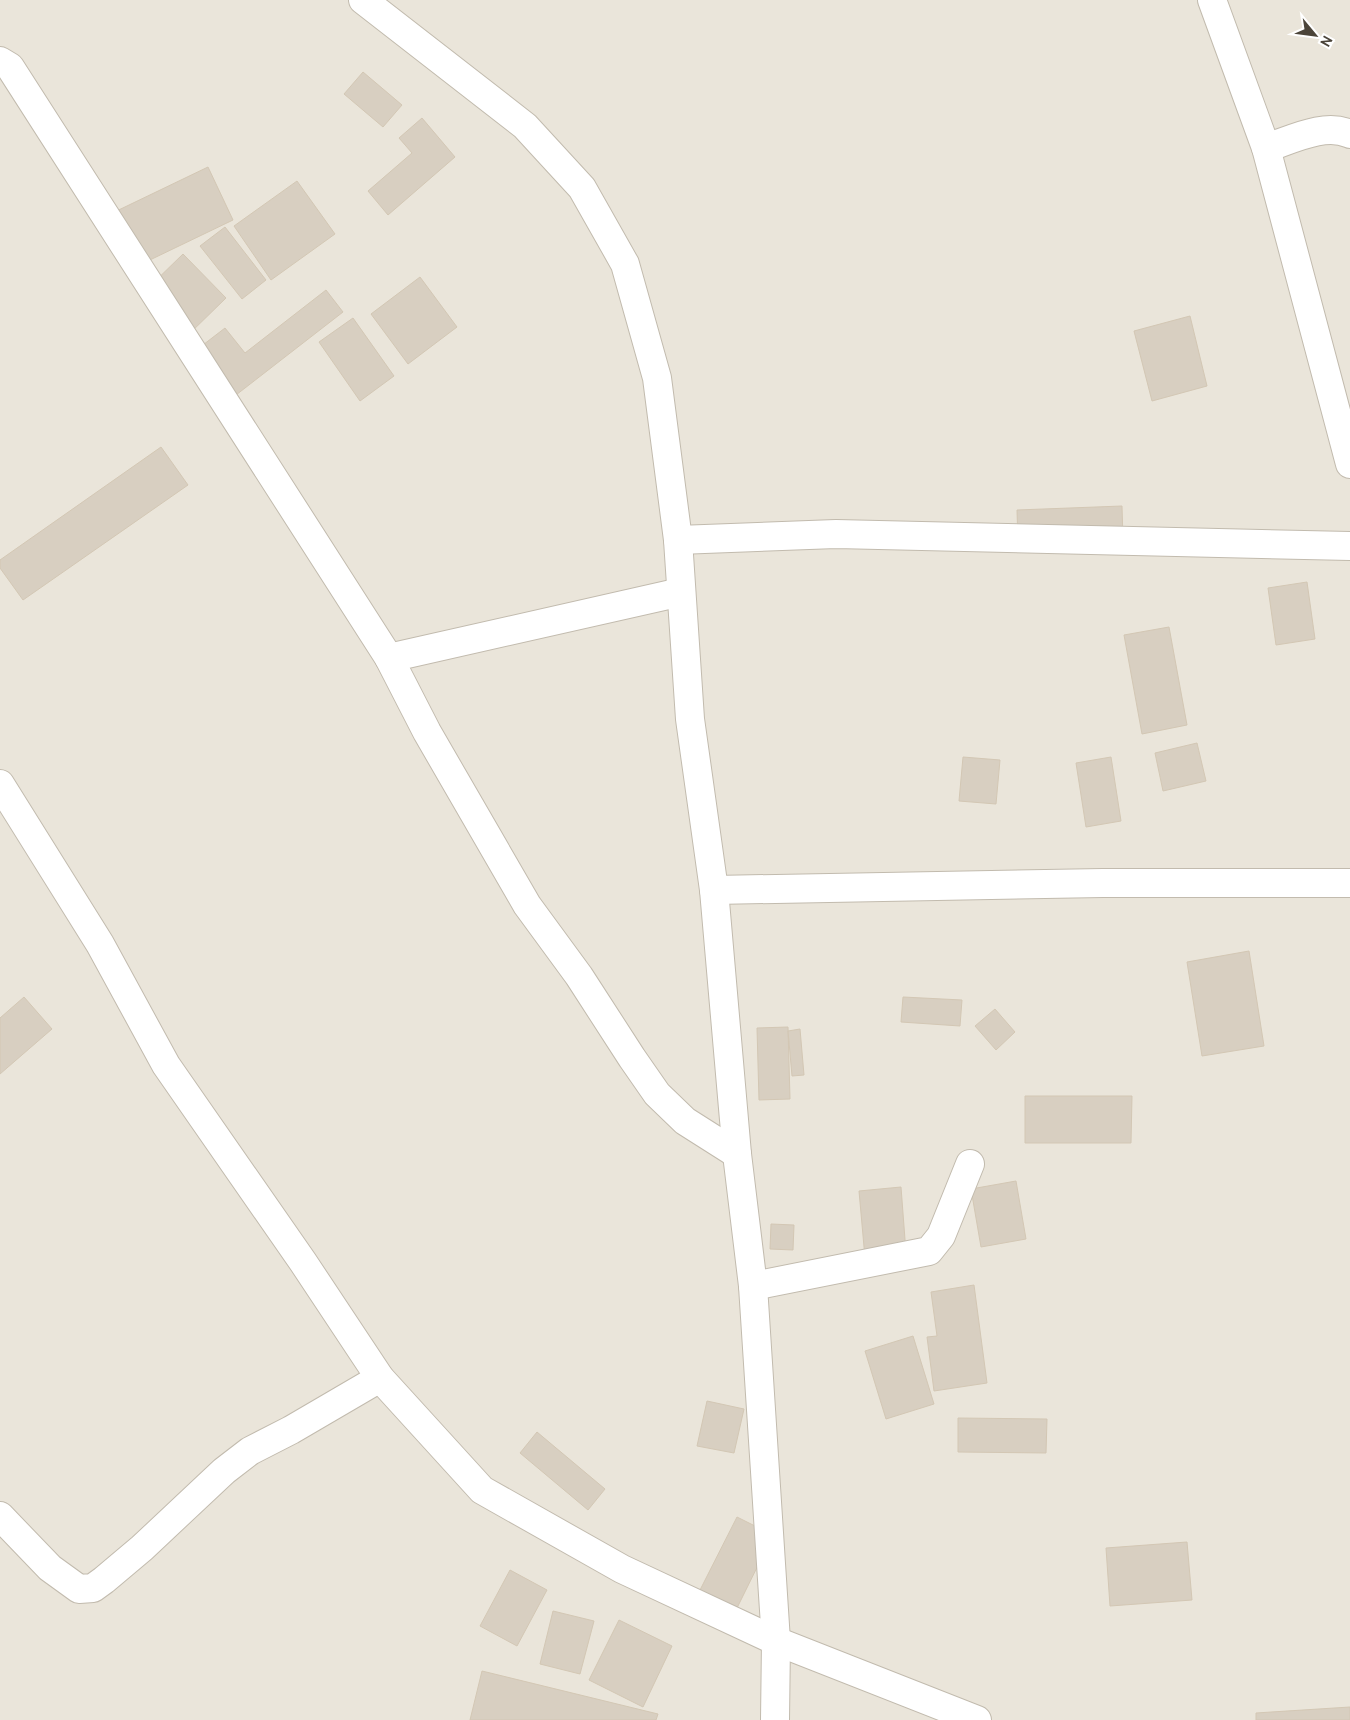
<svg xmlns="http://www.w3.org/2000/svg" width="1350" height="1720" font-family="Cabin,sans-serif">
  <style>
    .residential { fill: #eae5da }
    .building { fill: #d8cfc1; stroke: #d3c7b4 }
    .lines { fill: none; stroke-linecap: round; stroke-linejoin: round }
    .minor-casing { stroke: #c2bbae; stroke-width: 30 }
    .minor { stroke: #fff; stroke-width: 28 }
  </style>
  <rect width="100%" height="100%" fill="#f6f3ec"/>
  <rect class="residential" x="0" y="0" width="1350" height="1720"/>
  <g class="building">
    <polygon points="363,72 402,105 383,127 344,94"/>
    <polygon points="422,118 455,157 388,215 368,191 412,153 399,138"/>
    <polygon points="208,167 233,220 127,271 102,218"/>
    <polygon points="297,181 335,234 271,280 234,226"/>
    <polygon points="225,227 266,280 242,299 200,246"/>
    <polygon points="183,254 226,298 187,336 144,292"/>
    <polygon points="420,277 457,327 408,364 371,314"/>
    <polygon points="326,290 343,312 236,395 199,348 225,328 245,353"/>
    <polygon points="1190,316 1207,386 1152,401 1134,331"/>
    <polygon points="353,318 394,376 360,401 319,342"/>
    <polygon points="161,447 188,485 23,600 0,568 0,560"/>
    <polygon points="1122,506 1123,540 1018,544 1017,510"/>
    <polygon points="1307,582 1315,639 1276,645 1268,588"/>
    <polygon points="1169,627 1187,725 1142,734 1124,635"/>
    <polygon points="1197,743 1206,781 1163,791 1155,753"/>
    <polygon points="963,757 1000,760 996,804 959,801"/>
    <polygon points="1111,757 1121,821 1086,827 1076,763"/>
    <polygon points="1249,951 1264,1046 1202,1056 1187,962"/>
    <polygon points="24,997 52,1029 0,1074 0,1018"/>
    <polygon points="903,997 962,1000 960,1026 901,1022"/>
    <polygon points="995,1009 1015,1032 996,1050 975,1026"/>
    <polygon points="788,1027 790,1099 759,1100 757,1028"/>
    <polygon points="800,1029 804,1075 792,1076 788,1031"/>
    <polygon points="1025,1096 1132,1096 1131,1143 1025,1143"/>
    <polygon points="1016,1181 1026,1239 981,1247 971,1189"/>
    <polygon points="901,1187 907,1266 866,1269 859,1191"/>
    <polygon points="771,1224 794,1225 793,1250 770,1249"/>
    <polygon points="974,1285 987,1383 934,1391 927,1337 937,1336 931,1292"/>
    <polygon points="913,1336 934,1404 886,1419 865,1351"/>
    <polygon points="707,1401 744,1409 734,1453 697,1446"/>
    <polygon points="958,1418 1047,1419 1046,1453 958,1452"/>
    <polygon points="537,1432 605,1489 588,1510 520,1453"/>
    <polygon points="737,1517 773,1535 736,1610 699,1592"/>
    <polygon points="1187,1542 1192,1600 1110,1606 1106,1548"/>
    <polygon points="510,1570 547,1590 517,1646 480,1626"/>
    <polygon points="553,1611 594,1621 580,1674 540,1664"/>
    <polygon points="619,1620 672,1646 643,1707 589,1680"/>
    <polygon points="482,1671 658,1714 656,1720 470,1720"/>
    <polygon points="1350,1707 1350,1720 1256,1720 1256,1713"/>
  </g>
  <g class="lines">
    <defs>
      <g id="minor">
        <polyline points="363,0 525,126 582,188 625,264 657,378 678,540 690,719 714,890 737,1154 753,1286 776,1641 775,1720"/>
        <polyline points="1212,0 1266,148 1350,464"/>
        <polyline points="0,61 10,67 389,658 427,732 527,905 579,976 632,1058 657,1094 685,1121 737,1154"/>
        <path d="M1266,148C1291,140 1325,122 1350,134"/>
        <polyline points="678,540 836,534 1350,546"/>
        <polyline points="389,658 681,592"/>
        <polyline points="0,784 100,944 166,1065 303,1262 380,1378 482,1490 622,1569 776,1641 977,1720"/>
        <polyline points="714,890 1103,883 1350,883"/>
        <polyline points="753,1286 929,1251 941,1236 970,1164"/>
        <polyline points="0,1516 50,1568 79,1589 93,1588 104,1580 142,1548 224,1471 250,1451 291,1430 380,1378"/>
      </g>
    </defs>
    <use href="#minor" class="minor-casing"/>
    <use href="#minor" class="minor"/>
  </g>
  <g transform="translate(1315 35) rotate(119)" stroke="#ffffff" stroke-width="4" paint-order="stroke">
  <path d="M0-4L9 19L0 12L-9 19Z" fill="#4b4439"/>
  <text y="-8" font-size="14" font-weight="bold" text-anchor="middle" fill="#4b4439">N</text>
  </g>
</svg>
